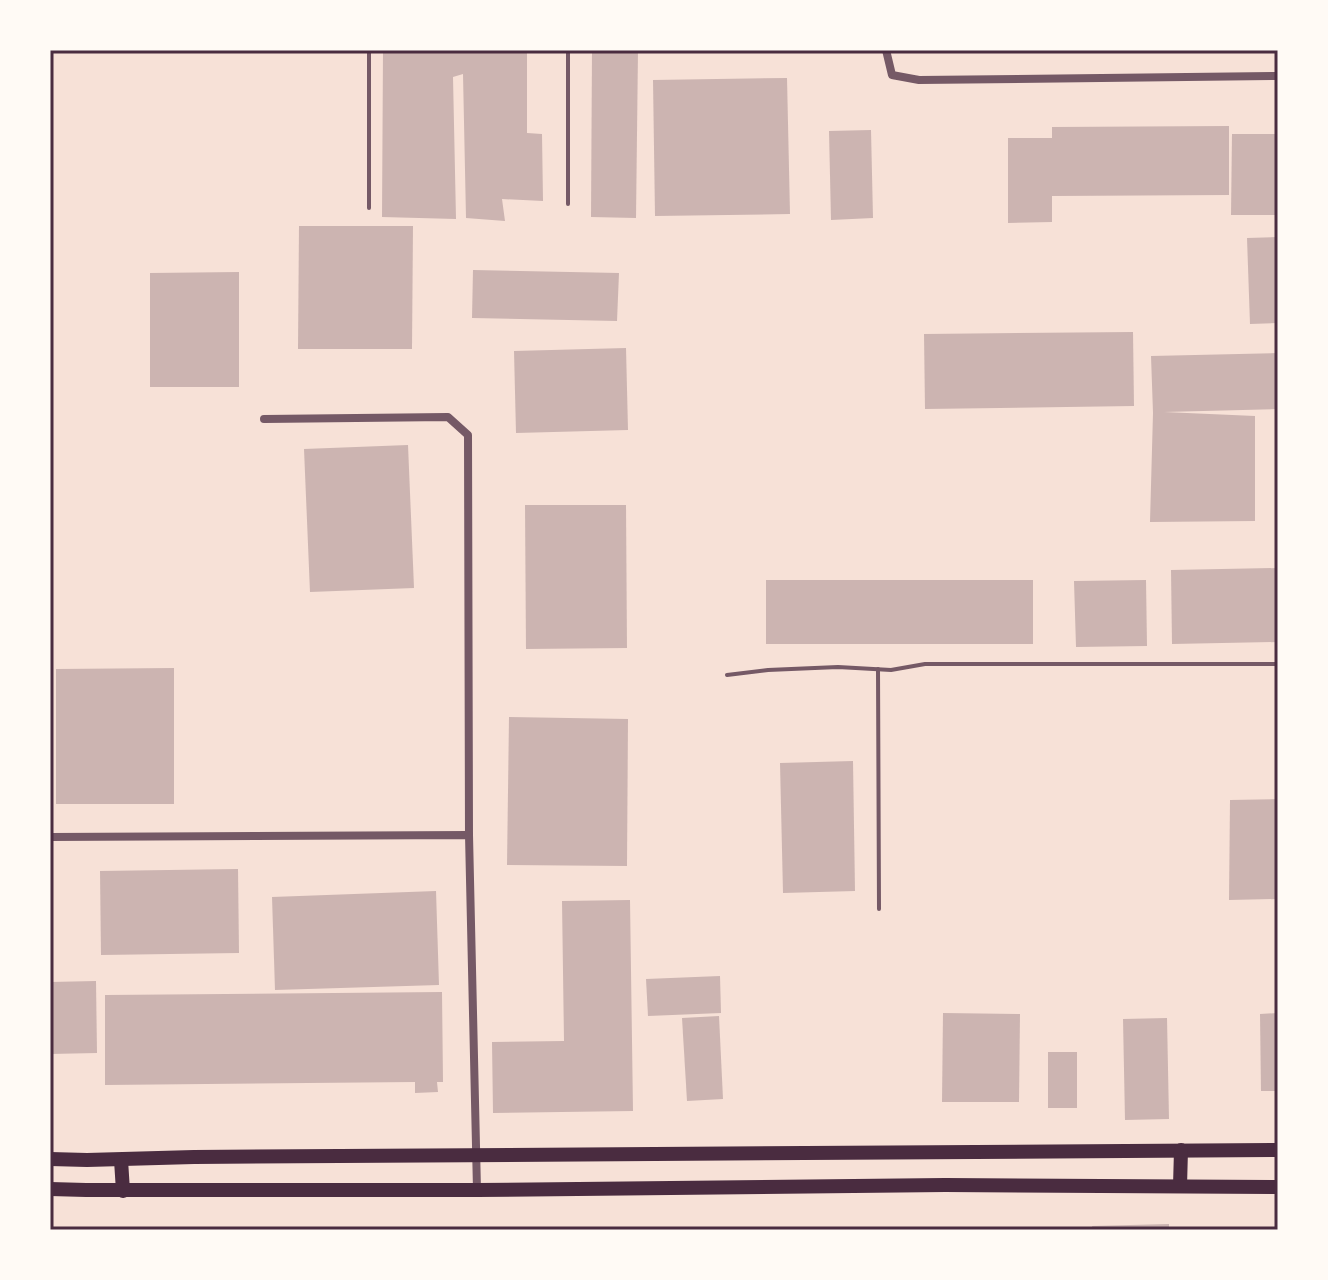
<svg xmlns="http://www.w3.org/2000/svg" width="1328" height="1280" font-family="'Space Grotesk',sans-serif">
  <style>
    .building { fill: #ccb4b1 }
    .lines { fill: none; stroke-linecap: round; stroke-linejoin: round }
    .service { stroke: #755966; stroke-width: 4 }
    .minor { stroke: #755966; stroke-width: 8 }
    .primary { stroke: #4a2c40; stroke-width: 14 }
    .neatline { fill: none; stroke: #4a2c40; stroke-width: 3 }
  </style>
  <rect width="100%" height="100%" fill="#f7e1d7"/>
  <g class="building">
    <polygon points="383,50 527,50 527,133 542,134 543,201 502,199 505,221 466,218 463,74 453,77 456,219 382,217"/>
    <polygon points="592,50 638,50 636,218 591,217"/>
    <polygon points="787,78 790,214 655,216 653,80"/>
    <polygon points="1229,126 1229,195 1052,196 1052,222 1008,223 1008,138 1052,138 1052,127"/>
    <polygon points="871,130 873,218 831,220 829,131"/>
    <polygon points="1232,134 1278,134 1278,215 1231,215"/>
    <polygon points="299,226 413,226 412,349 298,349"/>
    <polygon points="1278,237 1278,323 1250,324 1247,238"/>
    <polygon points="473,270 619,273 617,321 472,318"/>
    <polygon points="239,272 239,387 150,387 150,273"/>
    <polygon points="1133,332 1134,406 925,409 924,334"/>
    <polygon points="626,348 628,430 516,433 514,351"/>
    <polygon points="1278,353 1278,409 1164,412 1255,416 1255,521 1150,522 1153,413 1151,356"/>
    <polygon points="408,445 414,588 310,592 304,449"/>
    <polygon points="525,505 626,505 627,648 526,649"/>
    <polygon points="1278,568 1278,642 1172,644 1171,570"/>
    <rect x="766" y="580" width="267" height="64"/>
    <polygon points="1146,580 1147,646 1076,647 1074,581"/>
    <polygon points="174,668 174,804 56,804 56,669"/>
    <polygon points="509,717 628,719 627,866 507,865"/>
    <polygon points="853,761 855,891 783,893 780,763"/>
    <polygon points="1278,799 1278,899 1229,900 1230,800"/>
    <polygon points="238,869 239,953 101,955 100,871"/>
    <polygon points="436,891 439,985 275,990 272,897"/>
    <polygon points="630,900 633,1111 493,1113 492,1042 564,1041 562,901"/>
    <polygon points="720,976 721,1013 648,1016 646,979"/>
    <polygon points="96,981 97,1053 50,1054 50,982"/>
    <polygon points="442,992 443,1082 437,1082 438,1092 415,1093 415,1082 105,1085 105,995"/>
    <polygon points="943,1013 1020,1014 1019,1102 942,1102"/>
    <polygon points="1278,1013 1278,1091 1261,1091 1260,1014"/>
    <polygon points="719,1016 723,1099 687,1101 682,1018"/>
    <polygon points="1167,1018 1169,1119 1125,1120 1123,1019"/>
    <rect x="1048" y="1052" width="29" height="56"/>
    <polygon points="1169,1224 1169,1230 1093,1230 1092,1226"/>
    <rect x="810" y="1227" width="46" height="3"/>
  </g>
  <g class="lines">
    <g class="service">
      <polyline points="369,50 369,208"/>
      <polyline points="568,204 568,50"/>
      <polyline points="878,669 879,909"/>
      <polyline points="727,675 768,670 838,667 891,670 925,664 1278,664"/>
    </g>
    <g class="minor">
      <polyline points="886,50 892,75 919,80 1278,76"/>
      <polyline points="264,419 448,417 468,435 469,835"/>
      <polyline points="50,837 469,835 477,1190"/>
    </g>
    <g class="primary">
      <polyline points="50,1159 87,1160 194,1157 1278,1150"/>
      <polyline points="121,1160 123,1191"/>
      <polyline points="1180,1186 1181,1150"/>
      <polyline points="50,1189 86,1190 477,1190 945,1185 1278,1187"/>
    </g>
  </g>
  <rect width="1328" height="1280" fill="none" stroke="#fffaf5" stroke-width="104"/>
  <rect x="52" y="52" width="1224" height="1176" class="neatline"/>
</svg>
